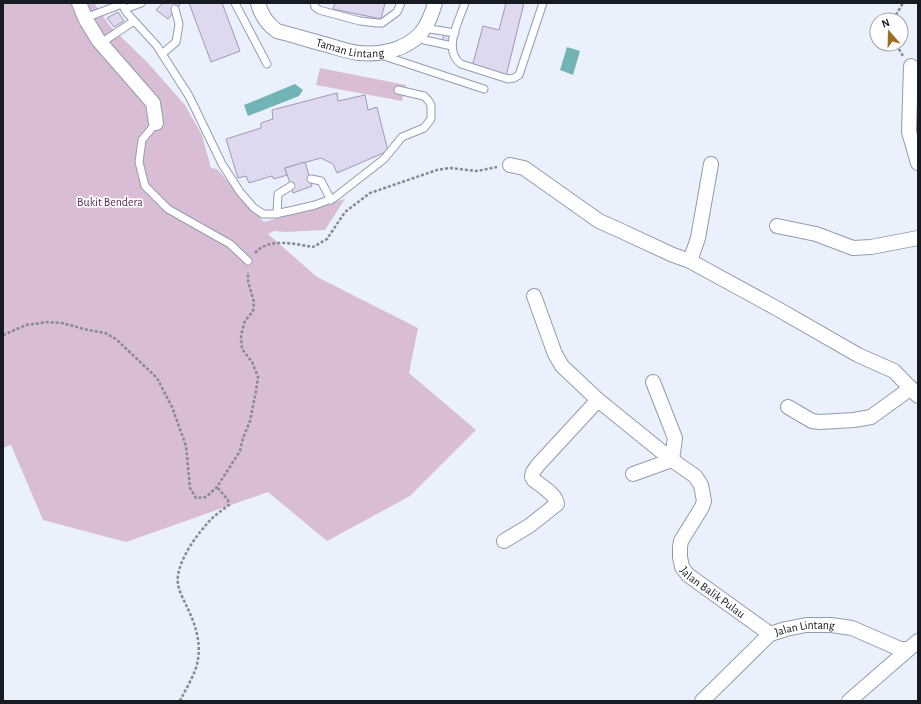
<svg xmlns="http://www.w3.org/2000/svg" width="921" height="704" font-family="'Alegreya Sans',sans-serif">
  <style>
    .green { fill: #d9bdd5 }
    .water { fill: #72b4b3 }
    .building { fill: #ded9ef; stroke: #9e99ae }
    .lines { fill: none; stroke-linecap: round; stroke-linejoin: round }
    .service-casing { stroke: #919caf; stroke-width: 9 }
    .minor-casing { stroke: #919caf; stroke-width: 16 }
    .path { stroke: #848a93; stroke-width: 2.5; stroke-dasharray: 3 2; stroke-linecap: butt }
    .service { stroke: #fff; stroke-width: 7 }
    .minor { stroke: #fff; stroke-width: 14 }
    .labels { text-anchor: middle; stroke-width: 3.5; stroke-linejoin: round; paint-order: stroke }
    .street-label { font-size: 12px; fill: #161a21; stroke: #fff }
    .park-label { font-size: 12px; fill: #5e2b59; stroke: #fff }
  </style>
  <rect width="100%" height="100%" fill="#eaf1fd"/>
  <g class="green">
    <polygon points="3,3 94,3 110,26 148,63 185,105 202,135 211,168 217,169 264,222 345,199 325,230 286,232 274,231 268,234 317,277 418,328 409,373 476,430 410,496 327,541 268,492 126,542 43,520 11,445 3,448"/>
    <polygon points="320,68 406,85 402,101 316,85"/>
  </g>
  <g class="water">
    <polygon points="567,47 580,51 573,75 560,70"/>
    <polygon points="295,84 303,90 299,96 248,116 244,105"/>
  </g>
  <g class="building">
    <polygon points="163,3 181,3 168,19 156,10"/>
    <polygon points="189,3 222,3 240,51 211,62"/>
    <polygon points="335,3 385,3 381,19 333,9"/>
    <polygon points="506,3 524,3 506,76 472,67 483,26 499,30"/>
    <polygon points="118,12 124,21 114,27 107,18"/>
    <polygon points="444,35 452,36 450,43 442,41"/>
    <polygon points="337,93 338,101 365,95 368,110 377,107 388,151 337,173 333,164 321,158 285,168 287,175 274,179 272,176 249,183 246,176 238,178 226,139 261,128 261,123 273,119 272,110"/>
    <polygon points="305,162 312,186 293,193 285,168"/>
  </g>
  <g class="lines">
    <defs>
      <g id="service">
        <polyline points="121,3 127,13 157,46 189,96 222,164 240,192 254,208 263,214 275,214 294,210 315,205 334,198 384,159 402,137 424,128 431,119 431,105 428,100 424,96 398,90"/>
        <polyline points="235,3 267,64"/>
        <polyline points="314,3 315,7 319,10 360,21 377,23 382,23 397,12 401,3"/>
        <path d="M465,3C459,21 442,50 461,64L508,79L514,78L519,75L543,3"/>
        <polyline points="125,9 141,3"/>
        <polyline points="85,18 122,4"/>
        <polyline points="424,28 455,33"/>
        <polyline points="415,38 452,46"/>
        <polyline points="101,43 134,21"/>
        <polyline points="162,54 176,42 179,24 175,9"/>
        <polyline points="381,55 484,89"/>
        <polyline points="156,123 142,140 139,162 145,186 168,209 230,244 248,261"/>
        <polyline points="311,179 321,181 331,200"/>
        <polyline points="277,214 278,194 291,186"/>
      </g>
      <g id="minor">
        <polyline points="79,3 86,20 99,41 153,103 156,123"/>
        <path id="s1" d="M258,3C261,15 267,24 277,31C293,35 308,40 324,44C335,47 348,52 359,53C381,55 406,50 421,33C428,24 432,14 435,3"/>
        <polyline points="911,66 909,132 918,163"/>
        <polyline points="510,165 524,168 599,221 617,229 673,255 690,261 776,308 858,355 894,371 918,396"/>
        <polyline points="777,226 816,234 853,248 871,247 918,238"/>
        <polyline points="690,261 698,238 711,164"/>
        <path id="s2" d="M534,296L555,354L562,366L598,400L672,460L695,476L701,485L704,501L702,507L681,541L680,547V557L682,567L688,575L770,634"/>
        <polyline points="788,407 812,421 820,422 854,420 871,417 911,388"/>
        <polyline points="633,474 672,460 675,438 653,382"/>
        <path d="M504,541L529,526L557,504C556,494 541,486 534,480L532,477L533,472L538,465L598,400"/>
        <path id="s3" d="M702,701L770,634L786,629L806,625H831L852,628L900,649H908"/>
        <polyline points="849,701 918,641"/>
      </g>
    </defs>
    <use href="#service" class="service-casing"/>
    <use href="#minor" class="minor-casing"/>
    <g class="path">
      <polyline points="897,20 896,15 903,3"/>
      <polyline points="898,44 899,49 903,56"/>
      <path d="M255,253C269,237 294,244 313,247L327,239L345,212L370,193L437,170L450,168L477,171L497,167"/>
      <polyline points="3,335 26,325 48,322 62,323 88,330 105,333 116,339 157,378 172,407 186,446 190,488 196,498 206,497 217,487 240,451 243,438 250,421 256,391 258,377 252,362 242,349 241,335 245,321 253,311 254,302 248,281 248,272"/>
      <path d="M180,701C186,688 196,674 198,659C201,642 195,623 187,607C184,600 179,592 178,584C175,566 194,538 206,525C212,517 221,511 229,505L228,500L217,487"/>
    </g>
    <use href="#service" class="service"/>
    <use href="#minor" class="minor"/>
  </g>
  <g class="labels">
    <g class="street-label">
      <text dy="4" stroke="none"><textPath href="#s1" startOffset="110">Taman Lintang</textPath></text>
      <text dy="4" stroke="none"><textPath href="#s2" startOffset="388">Jalan Balik Pulau</textPath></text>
      <text dy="4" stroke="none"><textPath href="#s3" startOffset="131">Jalan Lintang</textPath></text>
    </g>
    <g class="park-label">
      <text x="110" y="206">Bukit Bendera</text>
    </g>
  </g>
  <rect width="921" height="704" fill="none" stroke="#161a21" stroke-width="8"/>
  <g transform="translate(889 32) rotate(340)"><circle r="19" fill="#ffffff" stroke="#a2a3a6"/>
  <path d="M0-3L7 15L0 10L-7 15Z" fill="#9e6d21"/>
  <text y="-6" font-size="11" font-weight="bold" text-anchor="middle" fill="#161a21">N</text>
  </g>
</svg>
